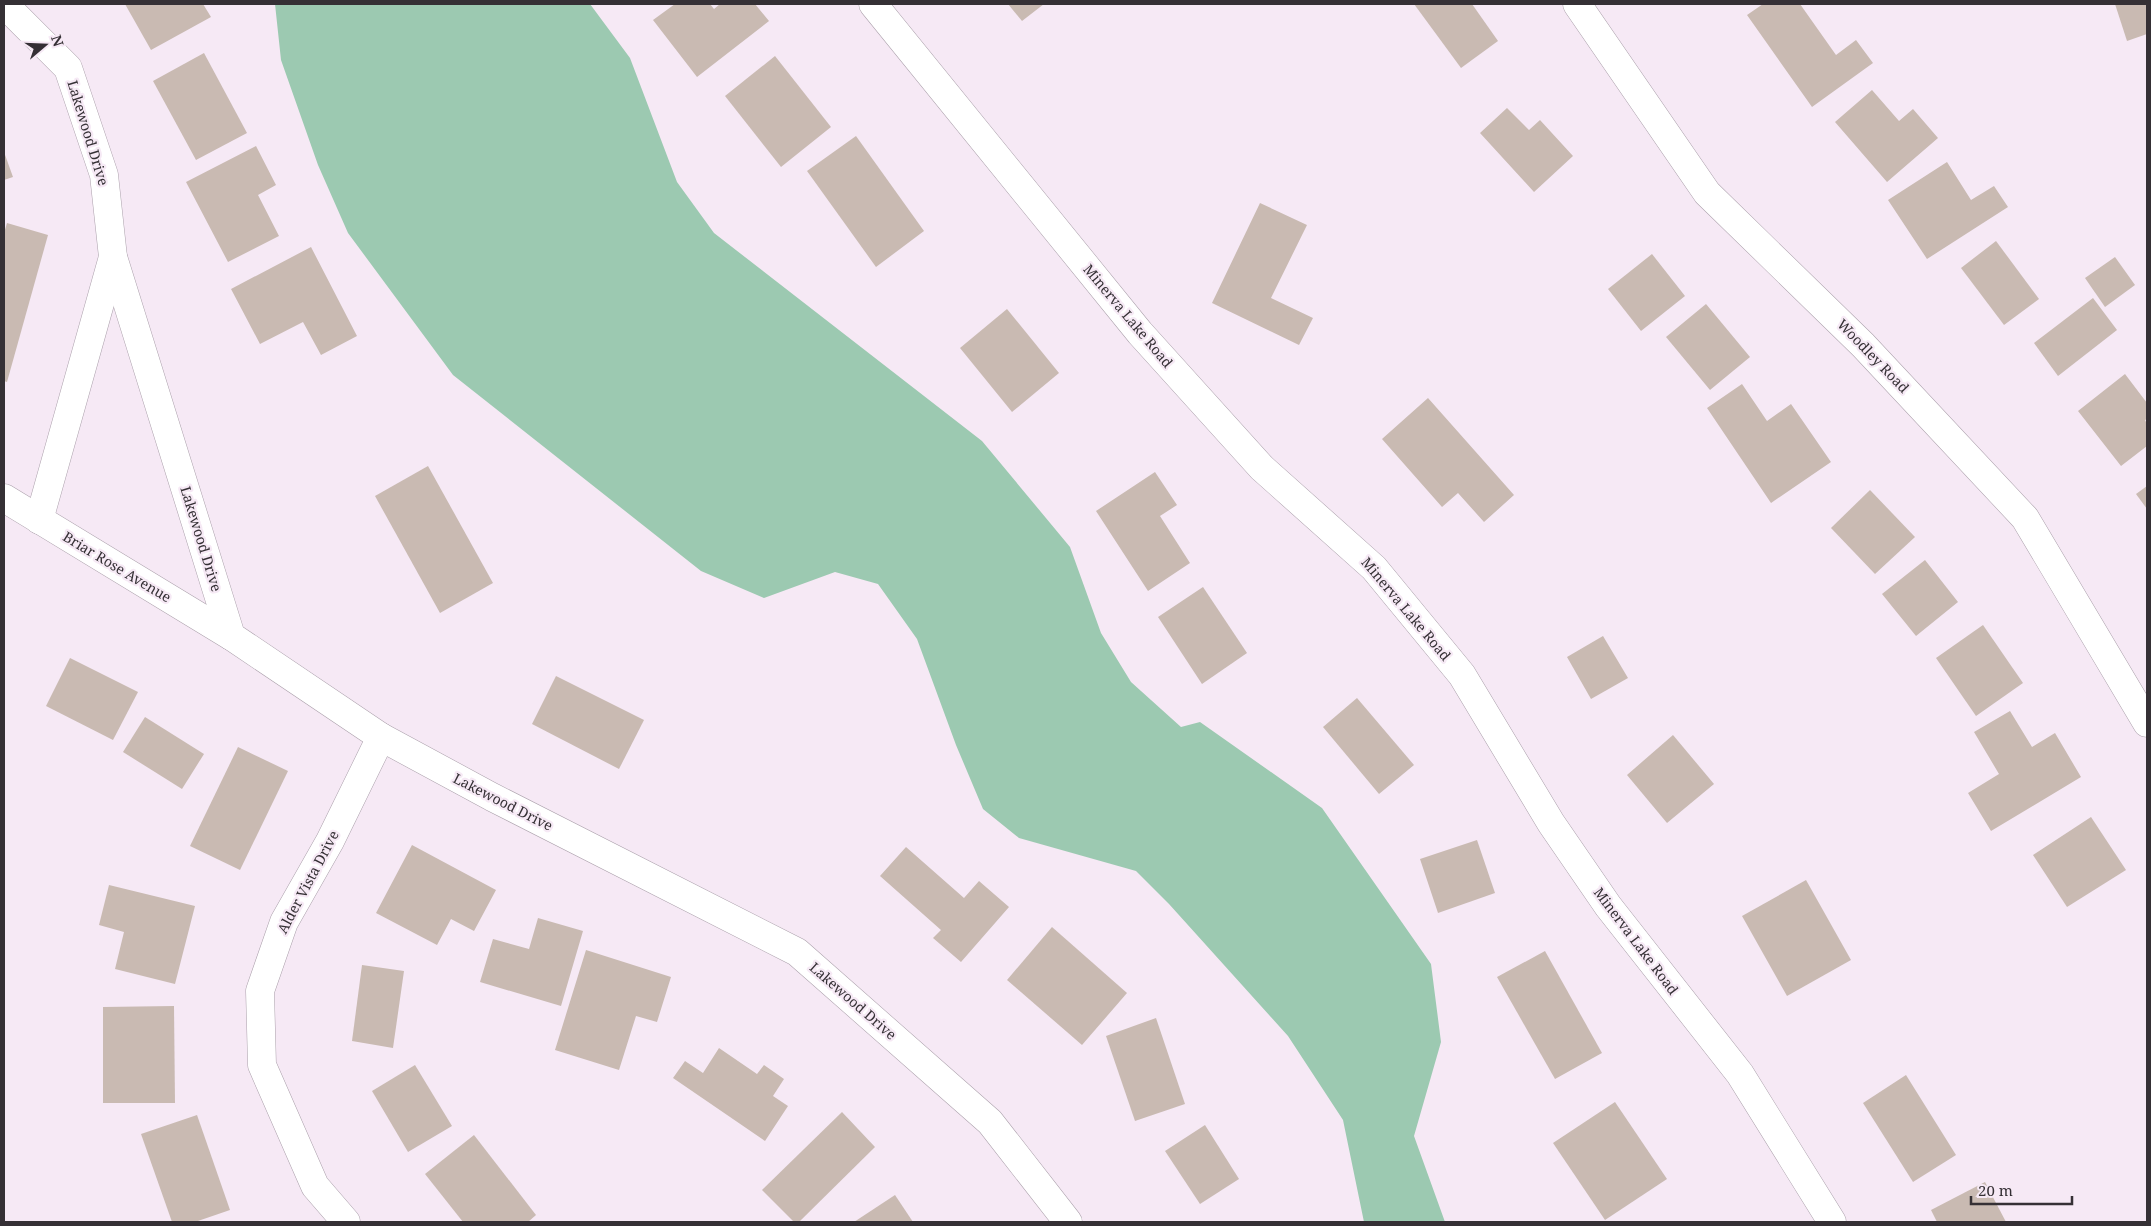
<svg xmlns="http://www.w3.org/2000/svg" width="2151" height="1226" font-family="'Noto Serif',serif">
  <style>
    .green { fill: #9cc9b1 }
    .building { fill: #c9bab2 }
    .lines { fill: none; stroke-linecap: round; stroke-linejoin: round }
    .street-casing { stroke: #aba0ab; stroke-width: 29 }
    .street { stroke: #fff; stroke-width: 28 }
    .labels { text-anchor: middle; stroke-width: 4.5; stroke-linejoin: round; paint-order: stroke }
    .street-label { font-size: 14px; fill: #353035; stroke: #f6e9f5 }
  </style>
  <rect width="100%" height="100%" fill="#f6e9f5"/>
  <polygon class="green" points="275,4 590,4 630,58 677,182 714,233 982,441 1070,547 1101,633 1131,682 1181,727 1200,722 1322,808 1431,964 1441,1042 1414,1136 1445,1222 1364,1222 1343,1120 1288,1036 1169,904 1136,871 1019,838 983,809 956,745 917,639 878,584 835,572 764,598 701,571 453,375 348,233 318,165 281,60"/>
  <g class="building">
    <polygon points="125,4 203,4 211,17 151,50"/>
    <polygon points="675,4 710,4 714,9 720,4 755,4 769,21 697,77 653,20"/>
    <polygon points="1008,4 1044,4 1022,21"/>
    <polygon points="1414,4 1472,4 1498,41 1461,68"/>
    <polygon points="1763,4 1800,4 1836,55 1856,40 1873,63 1812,107 1747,15"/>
    <polygon points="2115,4 2147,4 2147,34 2127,41"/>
    <polygon points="204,53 247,133 196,160 153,81"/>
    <polygon points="775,56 831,127 781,167 725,96"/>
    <polygon points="1872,90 1899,121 1913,109 1938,138 1887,182 1835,122"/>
    <polygon points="1507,108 1529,130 1540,120 1573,156 1534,192 1480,133"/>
    <polygon points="856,136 924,231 876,267 807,171"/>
    <polygon points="256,146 276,185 258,195 279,236 228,262 186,182"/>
    <polygon points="4,152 13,177 4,180"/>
    <polygon points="1947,162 1971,200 1994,186 2008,207 1927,259 1888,200"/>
    <polygon points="1260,203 1307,225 1271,298 1313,318 1299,345 1212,303"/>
    <polygon points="7,223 48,235 7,382 4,381 4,233"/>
    <polygon points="1996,241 2039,299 2004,325 1961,268"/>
    <polygon points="311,247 357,336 321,355 303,322 260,344 231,289"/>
    <polygon points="1652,254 1685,296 1641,331 1608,289"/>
    <polygon points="2115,257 2135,285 2105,307 2085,278"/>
    <polygon points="2093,298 2117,330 2058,376 2034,343"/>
    <polygon points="1706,304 1750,357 1710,390 1666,337"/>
    <polygon points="1007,309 1059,373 1012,412 960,348"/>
    <polygon points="2125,374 2147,403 2147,419 2145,420 2147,424 2147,446 2121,466 2078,411"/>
    <polygon points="1742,384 1767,421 1791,404 1831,462 1771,503 1707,408"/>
    <polygon points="1428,398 1514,495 1484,522 1458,493 1442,507 1382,439"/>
    <polygon points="428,466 493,583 440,613 375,496"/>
    <polygon points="1155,472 1177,505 1160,516 1190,563 1148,591 1096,511"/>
    <polygon points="2147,486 2147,509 2136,494"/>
    <polygon points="1870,490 1915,537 1875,574 1831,528"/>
    <polygon points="1925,560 1958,602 1916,636 1882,594"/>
    <polygon points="1203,587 1247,653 1202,684 1158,617"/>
    <polygon points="1983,625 2023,683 1976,716 1936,658"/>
    <polygon points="1603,636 1628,678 1591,699 1567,657"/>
    <polygon points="70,658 138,692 113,740 46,706"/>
    <polygon points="556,676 644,720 619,769 532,724"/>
    <polygon points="1357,698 1414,765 1379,794 1323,727"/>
    <polygon points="2010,711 2032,747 2055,733 2081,777 1991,831 1968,793 1999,774 1974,732"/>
    <polygon points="145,717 204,754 182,789 123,752"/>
    <polygon points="1673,735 1714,784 1667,823 1627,775"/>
    <polygon points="238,747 288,771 240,870 190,846"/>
    <polygon points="2091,817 2126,870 2067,907 2033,855"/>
    <polygon points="1477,840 1495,893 1438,913 1420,859"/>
    <polygon points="412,845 496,890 474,931 451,919 437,945 376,913"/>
    <polygon points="906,847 964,898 979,881 1009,907 961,962 933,938 941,930 880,876"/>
    <polygon points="1806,880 1851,960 1787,996 1742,916"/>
    <polygon points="109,885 195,906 175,984 115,969 124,932 99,925"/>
    <polygon points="538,918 583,931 561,1006 480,982 493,939 529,949"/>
    <polygon points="1052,927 1127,993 1082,1045 1007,980"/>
    <polygon points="586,950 671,977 657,1022 636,1016 619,1070 555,1050"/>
    <polygon points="1545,951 1602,1053 1555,1079 1497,977"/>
    <polygon points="362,965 404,971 393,1048 352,1041"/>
    <polygon points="174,1006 175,1103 103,1103 103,1007"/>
    <polygon points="1156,1018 1185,1104 1135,1121 1106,1036"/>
    <polygon points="719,1048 757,1074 764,1065 784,1079 773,1096 788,1106 765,1141 673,1078 685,1061 703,1073"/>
    <polygon points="415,1065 452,1126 408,1152 372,1091"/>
    <polygon points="1906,1075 1956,1155 1913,1182 1863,1103"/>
    <polygon points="1615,1102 1667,1179 1605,1220 1553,1143"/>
    <polygon points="842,1112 875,1147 799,1222 794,1222 762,1190"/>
    <polygon points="197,1115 230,1210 195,1222 172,1222 141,1134"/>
    <polygon points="1205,1125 1239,1179 1200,1204 1165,1151"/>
    <polygon points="474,1135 536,1215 528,1222 463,1222 425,1174"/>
    <polygon points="1985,1182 2006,1222 1937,1222 1931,1210"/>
    <polygon points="895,1195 913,1222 854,1222"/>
  </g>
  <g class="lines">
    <defs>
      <g id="street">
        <polyline points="4,4 68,68 104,175 113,257 231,636 381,737 492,797 797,952 990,1122 1068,1222"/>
        <polyline points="873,4 1140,333 1262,468 1374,568 1462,675 1551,823 1608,906 1740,1074 1832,1222"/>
        <polyline points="1577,4 1707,193 1863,345 2025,518 2147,723"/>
        <polyline points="4,498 231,636"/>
        <polyline points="39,520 113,257"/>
        <polyline points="346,1222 315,1186 262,1065 260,991 284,922 330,841 381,737"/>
      </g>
    </defs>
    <use href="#street" class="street-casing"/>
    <use href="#street" class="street"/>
  </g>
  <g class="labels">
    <g class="street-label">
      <text transform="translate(88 133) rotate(73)" y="5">Lakewood Drive</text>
      <text transform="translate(1128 316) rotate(50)" y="5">Minerva Lake Road</text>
      <text transform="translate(1873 356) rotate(46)" y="5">Woodley Road</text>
      <text transform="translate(201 539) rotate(73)" y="5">Lakewood Drive</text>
      <text transform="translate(117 567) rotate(31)" y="5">Briar Rose Avenue</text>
      <text transform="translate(1406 609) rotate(50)" y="5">Minerva Lake Road</text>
      <text transform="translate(503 802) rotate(27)" y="5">Lakewood Drive</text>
      <text transform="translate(308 882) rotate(-62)" y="5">Alder Vista Drive</text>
      <text transform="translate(1636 941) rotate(53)" y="5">Minerva Lake Road</text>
      <text transform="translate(853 1001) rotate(41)" y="5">Lakewood Drive</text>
    </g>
  </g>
  <rect width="2151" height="1226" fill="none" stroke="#353035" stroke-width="10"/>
  <g transform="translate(45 45) rotate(71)" stroke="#f6e9f5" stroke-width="4" paint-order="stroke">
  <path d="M0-4L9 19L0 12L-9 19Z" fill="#353035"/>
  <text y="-8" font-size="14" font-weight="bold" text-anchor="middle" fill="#353035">N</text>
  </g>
  <path d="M1971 1196v8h101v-8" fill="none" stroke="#353035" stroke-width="2.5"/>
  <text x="1978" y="1196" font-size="15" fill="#353035" stroke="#f6e9f5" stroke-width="4" paint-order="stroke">20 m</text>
</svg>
